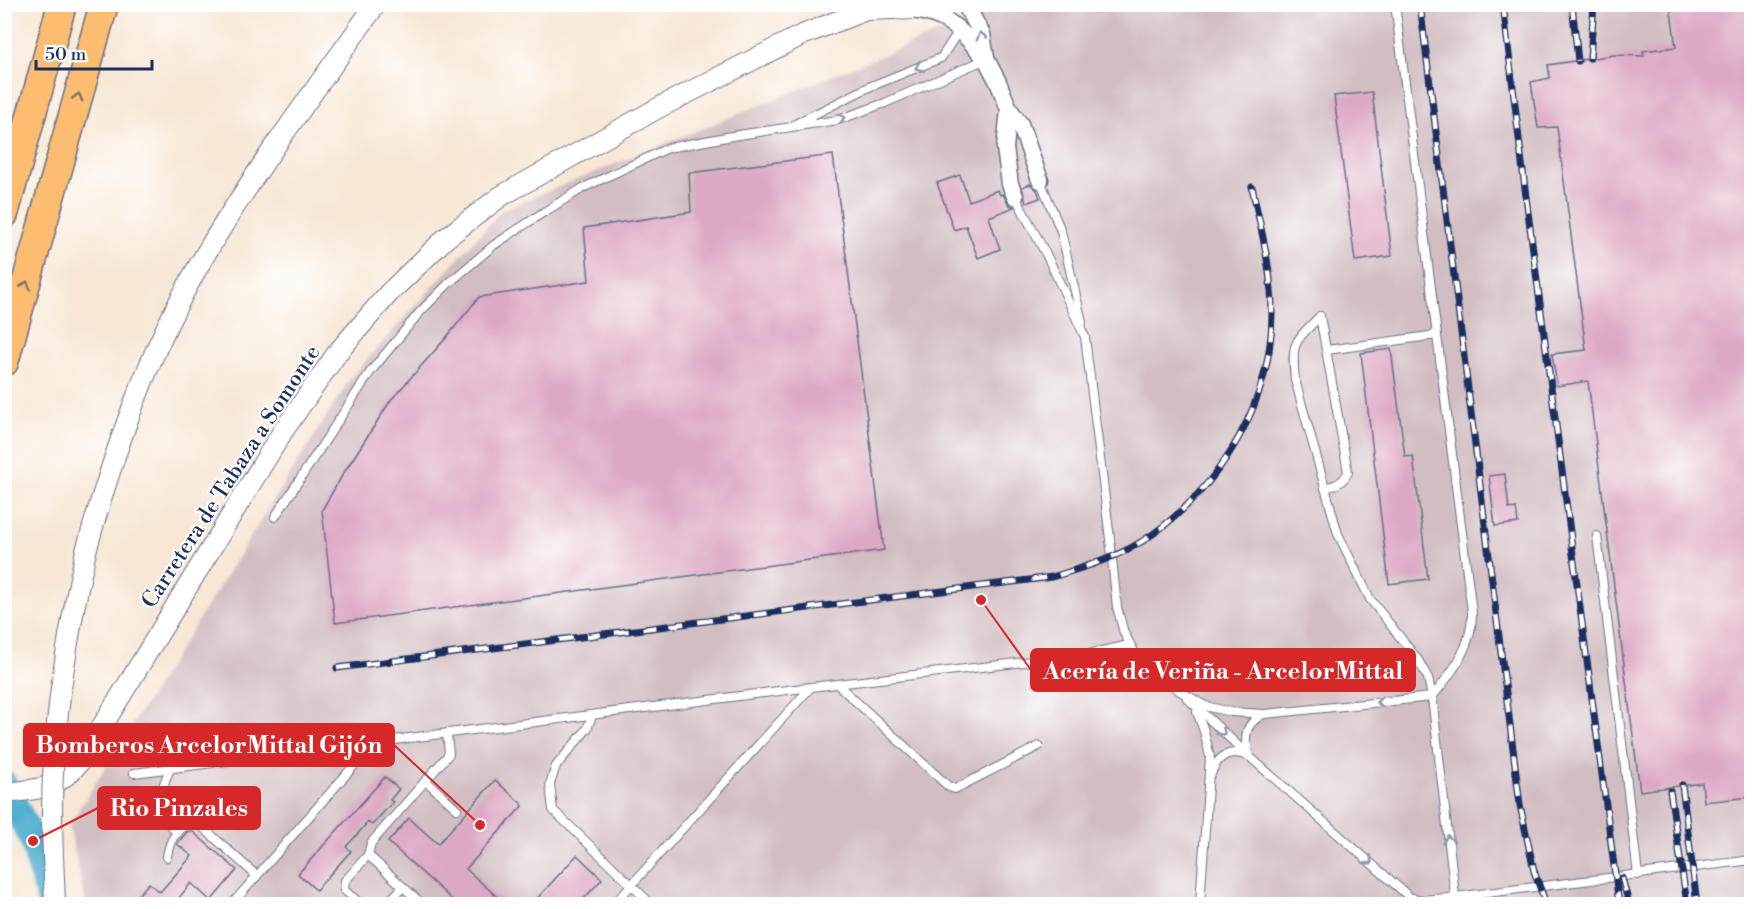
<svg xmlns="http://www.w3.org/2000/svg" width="1756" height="909" font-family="'Libre Bodoni',serif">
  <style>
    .industrial { fill: #d2bec2 }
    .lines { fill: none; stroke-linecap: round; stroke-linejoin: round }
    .river { stroke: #53afd1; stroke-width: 27 }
    .building { fill: #dda8c3 }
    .service-casing { stroke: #686f87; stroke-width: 10 }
    .minor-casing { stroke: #686f87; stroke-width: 19 }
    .tertiary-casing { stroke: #686f87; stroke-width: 22 }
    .motorway-casing { stroke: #686f87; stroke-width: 31 }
    .service { stroke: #fff; stroke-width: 8 }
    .minor { stroke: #fff; stroke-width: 16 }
    .tertiary { stroke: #fff; stroke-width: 20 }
    .motorway { stroke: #fcbd6f; stroke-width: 28 }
    .rail-casing { stroke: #1b2f5e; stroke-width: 7 }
    .rail { stroke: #fff; stroke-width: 4.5; stroke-dasharray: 14; stroke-linecap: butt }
    .tertiary-bridge-casing { stroke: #686f87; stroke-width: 22; stroke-linecap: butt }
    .tertiary-bridge { stroke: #fff; stroke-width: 20 }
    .oneway { stroke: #8d97ae }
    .oneway2 { stroke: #806f66 }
    .labels { text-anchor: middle; stroke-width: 4.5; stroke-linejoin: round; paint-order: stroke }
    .street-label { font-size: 22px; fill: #1b2f5e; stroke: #fff }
    .leader { fill: none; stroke: #d62828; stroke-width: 2 }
    .callout-dot { fill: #d62828; stroke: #fff; stroke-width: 2 }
    .callout { fill: #d62828; stroke: #d62828; stroke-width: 2 }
    .callout-label { font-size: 24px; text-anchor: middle; font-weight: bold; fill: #fff }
  </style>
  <rect width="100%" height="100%" fill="#fff"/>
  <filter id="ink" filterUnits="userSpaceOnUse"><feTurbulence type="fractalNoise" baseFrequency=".0167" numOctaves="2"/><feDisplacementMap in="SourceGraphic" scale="12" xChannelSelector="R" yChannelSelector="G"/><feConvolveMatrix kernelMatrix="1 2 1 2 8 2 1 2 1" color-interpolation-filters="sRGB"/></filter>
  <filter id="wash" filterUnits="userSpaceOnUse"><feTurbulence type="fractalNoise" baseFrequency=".008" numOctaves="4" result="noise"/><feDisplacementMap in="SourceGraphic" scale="24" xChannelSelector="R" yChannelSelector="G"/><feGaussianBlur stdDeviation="1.35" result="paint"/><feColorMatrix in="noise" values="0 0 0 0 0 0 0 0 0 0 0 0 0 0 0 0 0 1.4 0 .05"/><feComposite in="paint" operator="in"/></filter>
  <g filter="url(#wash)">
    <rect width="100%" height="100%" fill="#f7e7d4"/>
    <polygon class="industrial" points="986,5 1751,5 1751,904 86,904 69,825 352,376 502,210 989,12"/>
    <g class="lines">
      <polyline class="river" points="4,784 33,841 51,904"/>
    </g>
    <g id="blocks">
      <g class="building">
        <polygon points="1670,4 1752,4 1752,784 1748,784 1750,797 1704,802 1702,783 1640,791 1588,381 1557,386 1552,354 1586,350 1557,127 1538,128 1531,82 1550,78 1548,65 1614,55 1644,56 1643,51 1676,47"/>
        <polygon points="1372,92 1392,256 1355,261 1334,96"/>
        <polygon points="833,155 884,550 335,623 322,510 343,474 391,400 446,338 479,297 589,281 584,228 691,212 689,173"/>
        <polygon points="960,175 969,201 998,190 1000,195 1003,194 1008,204 1014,207 989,217 1000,249 978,258 966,226 954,230 937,183"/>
        <polygon points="1030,184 1037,190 1040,198 1026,203 1022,187"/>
        <polygon points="1391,349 1405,457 1413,456 1428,579 1389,584 1361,353"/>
        <polygon points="1505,474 1509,509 1516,508 1518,523 1495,526 1489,476"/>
        <polygon points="385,777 399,789 390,800 393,802 372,825 368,822 346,847 351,851 316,890 298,874"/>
        <polygon points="495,780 523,805 466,869 505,904 457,904 388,842 409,818 438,844"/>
        <polygon points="192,831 237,870 211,901 191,883 174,904 130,904 149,883 160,892 192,856 177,844 187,832"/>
        <polygon points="577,855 602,879 579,904 532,904"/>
      </g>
    </g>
  </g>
  <g filter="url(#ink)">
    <use href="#blocks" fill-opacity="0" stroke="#686f87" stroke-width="1.5"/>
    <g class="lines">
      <defs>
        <g id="service">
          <path d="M1395,4L1472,612C1473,645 1453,672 1432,697"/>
          <polyline points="795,124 869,87 941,58 960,29"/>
          <polyline points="1040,180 1061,231 1082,322"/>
          <polyline points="1015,196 1049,260 1085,337 1110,539 1117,607 1124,633 1136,655 1143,663 1180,691 1205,706 1231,712 1265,714 1432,697 1456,904"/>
          <path d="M1320,316C1294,343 1291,341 1295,380L1338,534L1370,599L1418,660L1428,678L1432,697"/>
          <path d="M1320,316L1348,472C1343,483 1336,485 1325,488"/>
          <polyline points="1327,350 1437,335"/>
          <polyline points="275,517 371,371 420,312 449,283 494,245 544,212 583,188 668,148 732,136 838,120 885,103 986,59"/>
          <polyline points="1597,536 1638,875"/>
          <polyline points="837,684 949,787 955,789 1039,746"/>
          <polyline points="1187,698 1250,757 1414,901"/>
          <polyline points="1197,712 1204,731 1210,757 1200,904"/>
          <polyline points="592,716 587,729 556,766 550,784 553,810 646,899"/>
          <path d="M1249,754C1243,737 1245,724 1262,715"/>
          <path d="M170,769C158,794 155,814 178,833"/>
          <polyline points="134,773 811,687 1084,655 1129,645"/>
          <path d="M1211,774C1217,757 1229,748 1247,756"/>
          <polyline points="426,781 457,809"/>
          <polyline points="368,855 422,904"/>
          <path d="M167,857C169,839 180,822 199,824L257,876"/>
          <polyline points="1412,898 1421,900 1447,898 1752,860"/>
          <polyline points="232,904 374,743"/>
          <polyline points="361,904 344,890 345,881 368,855 371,843 449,754 447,734"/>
          <polyline points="386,904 403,887"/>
          <polyline points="614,904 811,687"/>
        </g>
        <g id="minor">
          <path d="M910,10C949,13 962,32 986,59L982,34L965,4"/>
          <polyline points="986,59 998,82 1009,109 1005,148 1010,184 1015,196"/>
          <polyline points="1009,109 1020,124 1040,180"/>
        </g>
        <g id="tertiary">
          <path d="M880,4C896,11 911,12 927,4"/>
          <path d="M86,551C114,451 149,350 202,260C254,171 316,89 376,4"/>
          <path d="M4,793C40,789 58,790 82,759L283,431L338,352L389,293L446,238L501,196L660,107L802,35L866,10L892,9"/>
        </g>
        <g id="motorway">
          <polyline points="4,214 62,4"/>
          <polyline points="4,362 104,4"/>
        </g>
      </defs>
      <use href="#service" class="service-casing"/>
      <use href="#minor" class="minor-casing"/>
      <use href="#tertiary" class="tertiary-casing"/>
      <use href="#motorway" class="motorway-casing"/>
      <use href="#service" class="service"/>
      <use href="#minor" class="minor"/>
      <use href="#tertiary" class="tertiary"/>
      <use href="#motorway" class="motorway"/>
      <defs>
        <g id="rail">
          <polyline points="1420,4 1520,805 1534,871 1546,904"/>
          <polyline points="1503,4 1526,197 1619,904"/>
          <polyline points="1572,4 1578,61"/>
          <polyline points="1590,58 1594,4"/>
          <path d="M337,668L1052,577C1086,567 1123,556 1153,534C1223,483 1272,401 1272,313C1272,270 1261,229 1252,187"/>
          <polyline points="1682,785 1697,904"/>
          <polyline points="1670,791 1687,904"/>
          <polyline points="1622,878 1629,904"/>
        </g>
      </defs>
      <use href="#rail" class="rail-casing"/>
      <use href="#rail" class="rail"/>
      <defs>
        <path id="tertiary-bridge" d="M55,904C54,874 52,844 52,813C52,725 67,636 86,551"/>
      </defs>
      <use href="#tertiary-bridge" class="tertiary-bridge-casing"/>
      <use href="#tertiary-bridge" class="tertiary-bridge"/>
    </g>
    <defs><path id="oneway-chevron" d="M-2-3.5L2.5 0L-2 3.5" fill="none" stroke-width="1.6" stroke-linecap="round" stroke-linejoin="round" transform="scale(1.5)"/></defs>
    <g class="oneway">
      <use href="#oneway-chevron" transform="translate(981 36) rotate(-106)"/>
      <use href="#oneway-chevron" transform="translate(919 67) rotate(157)"/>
      <use href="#oneway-chevron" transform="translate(841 118) rotate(-16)"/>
      <use href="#oneway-chevron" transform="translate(1380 702) rotate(174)"/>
      <use href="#oneway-chevron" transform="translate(1222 732) rotate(42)"/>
      <use href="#oneway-chevron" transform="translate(1448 839) rotate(-96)"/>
      <use href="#oneway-chevron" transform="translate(1369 861) rotate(41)"/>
    </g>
    <g class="oneway2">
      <use href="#oneway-chevron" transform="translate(78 97) rotate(-75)"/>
      <use href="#oneway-chevron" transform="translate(26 285) rotate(-74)"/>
    </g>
  </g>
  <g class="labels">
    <g class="street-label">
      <text transform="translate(230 476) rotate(-57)" y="8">Carretera de Tabaza a Somonte</text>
    </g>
  </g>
  <path class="leader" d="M981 600L1031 670M480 825L394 745M33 841L98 808"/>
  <g class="callout-dot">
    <circle cx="981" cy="600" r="6"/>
    <circle cx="480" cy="825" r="6"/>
    <circle cx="33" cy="841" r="6"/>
  </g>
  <g class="callout">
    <rect x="1031" y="649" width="384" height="42" rx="6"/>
    <rect x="24" y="724" width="370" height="42" rx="6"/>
    <rect x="98" y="787" width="162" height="42" rx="6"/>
  </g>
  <g class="callout-label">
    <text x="1223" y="679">Acería de Veriña - ArcelorMittal</text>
    <text x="209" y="753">Bomberos ArcelorMittal Gijón</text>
    <text x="179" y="816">Rio Pinzales</text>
  </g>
  <rect width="1756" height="909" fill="none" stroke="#fff" stroke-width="24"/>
  <path d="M36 60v9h116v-9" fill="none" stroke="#1b2f5e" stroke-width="3"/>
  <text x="45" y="60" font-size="18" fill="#1b2f5e" stroke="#ffffff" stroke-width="4.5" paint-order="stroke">50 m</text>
</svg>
